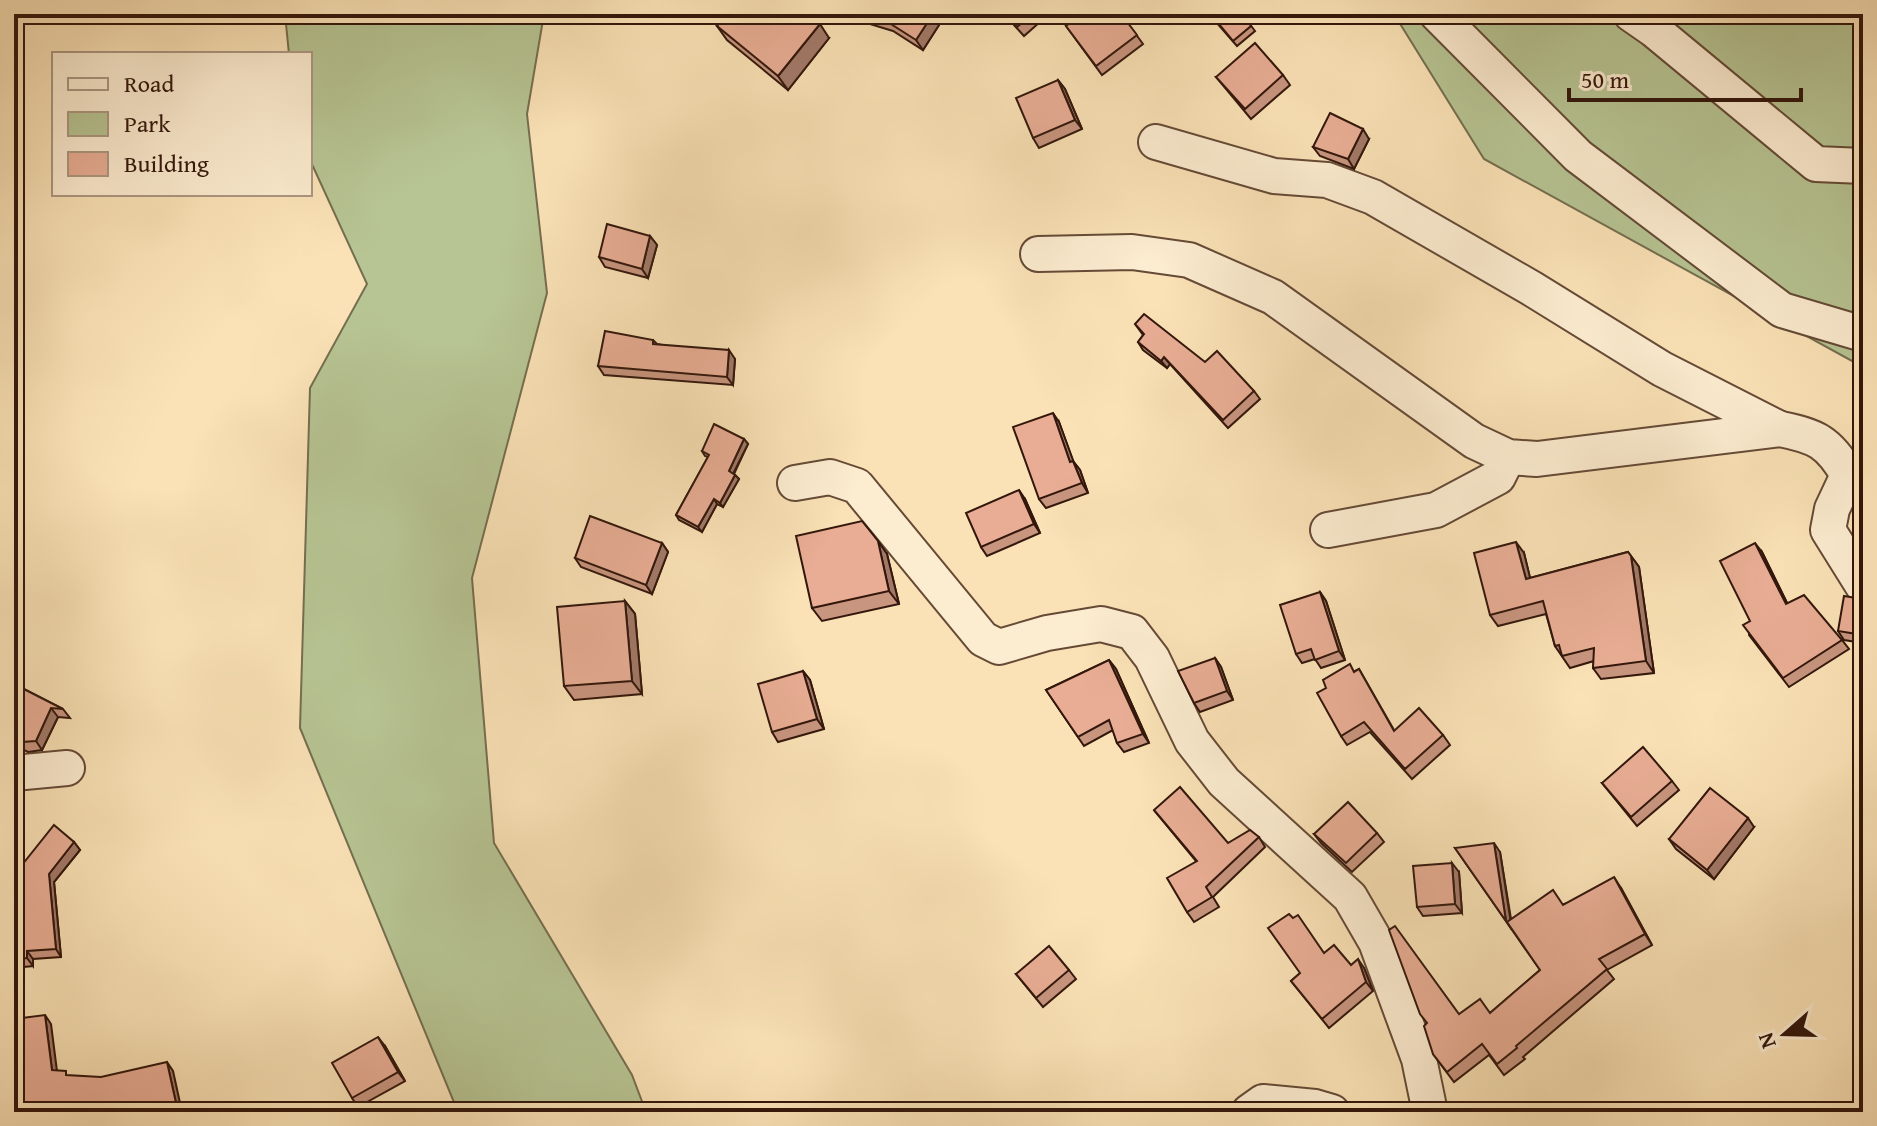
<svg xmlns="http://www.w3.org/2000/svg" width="1877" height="1126" font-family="'Gentium Book Plus',serif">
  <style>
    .green { fill: #b7c493; stroke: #756e50; stroke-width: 2 }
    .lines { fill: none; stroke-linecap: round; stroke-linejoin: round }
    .street-casing { stroke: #654a36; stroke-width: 38 }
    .street { stroke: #fcecd0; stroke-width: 34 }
    .wall { fill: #c8957f; stroke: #33170c; stroke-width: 2 }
    .shaded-wall { fill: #a27968; stroke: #33170c; stroke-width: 2 }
    .building { fill: #e8ad94; stroke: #33170c; stroke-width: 2 }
  </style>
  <rect width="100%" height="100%" fill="#fae2b6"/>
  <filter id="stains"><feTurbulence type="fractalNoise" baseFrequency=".0025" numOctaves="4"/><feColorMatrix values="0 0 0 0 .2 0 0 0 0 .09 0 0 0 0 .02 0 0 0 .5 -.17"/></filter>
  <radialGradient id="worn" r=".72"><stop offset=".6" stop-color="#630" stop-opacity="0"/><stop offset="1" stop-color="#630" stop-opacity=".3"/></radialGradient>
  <g class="green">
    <polygon points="285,14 544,14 527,114 547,293 472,578 494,843 632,1075 646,1112 458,1112 300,728 310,388 367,284 310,160 310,54 289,54"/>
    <polygon points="1394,14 1863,14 1863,367 1484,159"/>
  </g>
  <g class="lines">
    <defs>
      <g id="street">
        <polyline points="1437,14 1578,156 1782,310 1863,334"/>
        <polyline points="1631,14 1654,30 1816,164 1863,166"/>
        <polyline points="1156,142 1274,176 1327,180 1373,197 1531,288 1662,369 1780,429"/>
        <path d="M1038,254L1132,252L1189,260L1273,297L1474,441L1508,457L1537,459L1780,429C1816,436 1829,442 1848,475L1832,509L1828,530L1863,586"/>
        <polyline points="795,483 830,477 857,486 983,639 999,647 1047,633 1101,624 1132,632 1152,658 1192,741 1224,782 1350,897 1376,942 1419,1059 1430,1112"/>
        <polyline points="1328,530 1436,510 1498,477 1508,457"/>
        <polyline points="14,773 67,768"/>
        <polyline points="1249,1112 1263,1102 1315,1107 1332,1112"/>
      </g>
    </defs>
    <use href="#street" class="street-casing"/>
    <use href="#street" class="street"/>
  </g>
  <g class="wall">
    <polygon points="857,14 946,14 923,50 893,31 863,22"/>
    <polygon points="1004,14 1049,14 1024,36"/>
    <polygon points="1121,14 1143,44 1102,75 1066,26"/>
    <polygon points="1242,14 1255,31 1237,46 1216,22"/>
    <polygon points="717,26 829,38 788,90 727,40"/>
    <polygon points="1283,75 1290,85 1251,119 1216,77"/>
    <polygon points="1058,80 1065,89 1082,129 1039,148 1033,138"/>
    <polygon points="1369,139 1354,169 1320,156 1313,147"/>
    <polygon points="650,236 657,245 648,278 605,267 599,257"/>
    <polygon points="1135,324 1205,362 1254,391 1260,399 1228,428 1170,364 1167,368 1143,350 1138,342 1143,335"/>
    <polygon points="653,340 657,344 735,359 733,385 604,375 598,366"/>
    <polygon points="1059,422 1073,461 1080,470 1088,493 1046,508 1039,499"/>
    <polygon points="744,439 748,444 734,474 739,479 723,507 717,504 702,532 679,520 676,515 708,457 705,456 702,451"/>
    <polygon points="1025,499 1040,533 987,556 981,547"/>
    <polygon points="662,543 668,552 652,594 581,567 575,558"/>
    <polygon points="1628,552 1639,567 1654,673 1601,679 1593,668 1594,661 1570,668 1555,646 1546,614 1498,626 1490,615 1524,553 1530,578"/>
    <polygon points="1762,552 1787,603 1842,640 1849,649 1789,687 1749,635"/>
    <polygon points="887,554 899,604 822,621 812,608"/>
    <polygon points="1320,592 1326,601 1345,660 1321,668 1315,659 1302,663 1296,654"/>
    <polygon points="1863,599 1863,643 1844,640 1838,631"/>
    <polygon points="625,601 635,614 642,694 574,700 564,686"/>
    <polygon points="1215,658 1221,667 1233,700 1200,712 1194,703"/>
    <polygon points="1109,660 1116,669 1149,743 1124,752 1117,743 1113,730 1084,746 1046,690"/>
    <polygon points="1359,669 1394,730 1443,735 1450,745 1412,779 1370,732 1347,745 1341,736 1355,671"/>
    <polygon points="803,671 810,680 824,729 778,742 772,732"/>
    <polygon points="14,684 63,709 70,718 58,717 42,750 28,752 14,745"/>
    <polygon points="1672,781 1679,790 1637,826 1602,783"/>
    <polygon points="1154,810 1228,843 1259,837 1265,847 1213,897 1219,907 1194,922 1187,912 1196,861"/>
    <polygon points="1754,827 1714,879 1676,849 1669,839"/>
    <polygon points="1377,833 1384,842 1352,872 1321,843 1314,834"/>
    <polygon points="74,842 80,850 54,882 61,957 33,959 33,966 14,968 14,875"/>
    <polygon points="1455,848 1500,852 1511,919 1621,888 1652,945 1607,970 1614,979 1523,1057 1525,1059 1504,1075 1489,1055 1454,1082 1433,1054 1459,1014 1490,1013 1540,970"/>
    <polygon points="1459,872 1462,913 1423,916 1417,907"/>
    <polygon points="1324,953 1351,965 1364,968 1373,991 1329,1028 1291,981"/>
    <polygon points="1069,970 1076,979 1043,1007 1016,974"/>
    <polygon points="385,1046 405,1081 358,1107 352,1098"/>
  </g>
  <g class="shaded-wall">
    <polygon points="933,14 946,14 923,50 916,40"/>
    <polygon points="820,24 829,38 788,90 778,76"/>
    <polygon points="1058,80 1065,89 1082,129 1075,120"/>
    <polygon points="1363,129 1369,139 1354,169 1348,159"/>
    <polygon points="650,236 657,245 648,278 642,269"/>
    <polygon points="729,350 735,359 733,385 727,377"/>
    <polygon points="1164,357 1170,364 1167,368 1161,361"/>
    <polygon points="1053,413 1059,422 1077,471 1070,462"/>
    <polygon points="744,439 748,444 732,476 729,471"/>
    <polygon points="1073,461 1080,470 1088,493 1082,483"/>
    <polygon points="735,475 739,479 723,507 720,503"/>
    <polygon points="1019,490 1025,499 1040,533 1034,524"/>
    <polygon points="714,499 717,504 702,532 698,527"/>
    <polygon points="878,541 887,554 899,604 889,591"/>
    <polygon points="1516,542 1524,553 1533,590 1526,579"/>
    <polygon points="662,543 668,552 652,594 646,585"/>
    <polygon points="1755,543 1762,552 1792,613 1786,604"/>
    <polygon points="1631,556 1639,567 1654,673 1646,661"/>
    <polygon points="1320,592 1326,601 1345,660 1339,651"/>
    <polygon points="625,601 635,614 642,694 632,681"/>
    <polygon points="1215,658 1221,667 1233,700 1227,691"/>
    <polygon points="1109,660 1116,669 1149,743 1143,734"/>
    <polygon points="803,671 810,680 824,729 817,719"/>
    <polygon points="51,708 58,717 42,750 36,741"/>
    <polygon points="14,792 19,799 14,841"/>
    <polygon points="1748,818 1754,827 1714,879 1707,870"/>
    <polygon points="74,842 80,850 54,882 61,957 56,949 49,874"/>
    <polygon points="1494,843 1500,852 1512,930 1506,921"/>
    <polygon points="1452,863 1459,872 1462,913 1455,904"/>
    <polygon points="1614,877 1621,888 1652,945 1645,934"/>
    <polygon points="27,951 33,959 33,966 27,958"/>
    <polygon points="1358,959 1364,968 1373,991 1366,982"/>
    <polygon points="45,1015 51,1024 58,1079 52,1070"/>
    <polygon points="378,1037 385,1046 405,1081 398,1072"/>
    <polygon points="167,1062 173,1071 182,1112 178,1112"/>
  </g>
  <g class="building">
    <polygon points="727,14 807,14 820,24 778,76 717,26"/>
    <polygon points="861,14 933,14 916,40 886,21"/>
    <polygon points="1006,14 1032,14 1017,27"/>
    <polygon points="1082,14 1121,14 1137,35 1096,66 1066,26"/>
    <polygon points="1216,14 1242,14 1251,26 1233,41 1213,17"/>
    <polygon points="1255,43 1283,75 1245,109 1216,77"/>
    <polygon points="1058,80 1075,120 1033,138 1016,98"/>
    <polygon points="1330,113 1363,129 1348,159 1313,147"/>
    <polygon points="607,224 650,236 642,269 599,257"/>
    <polygon points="1144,314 1205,362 1217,351 1254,391 1223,420 1164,357 1161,361 1138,342 1144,334 1135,324"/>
    <polygon points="605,331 653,340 653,344 729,350 727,377 598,366"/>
    <polygon points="1053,413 1070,462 1073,461 1082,483 1039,499 1013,427"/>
    <polygon points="714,424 744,439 729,471 735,475 720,503 714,499 698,527 676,515 709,455 702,451"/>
    <polygon points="1019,490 1034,524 981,547 966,513"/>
    <polygon points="590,516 662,543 646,585 575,558"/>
    <polygon points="862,521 878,541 889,591 812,608 796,536"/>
    <polygon points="1516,542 1526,579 1628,552 1631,556 1646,661 1593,668 1594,648 1562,656 1559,645 1555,646 1543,601 1490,615 1474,553"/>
    <polygon points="1755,543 1786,604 1804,595 1842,640 1783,678 1743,625 1750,621 1720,561"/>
    <polygon points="1320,592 1339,651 1315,660 1311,649 1296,654 1280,605"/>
    <polygon points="1844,596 1863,599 1863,635 1838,631"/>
    <polygon points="625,601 632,681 564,686 557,607"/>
    <polygon points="1215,658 1227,691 1194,703 1178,671"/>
    <polygon points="1109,660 1143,734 1117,743 1109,720 1078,737 1046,690"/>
    <polygon points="1350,664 1354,672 1359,669 1394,731 1419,708 1443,735 1405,769 1364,722 1341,736 1317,693 1326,688 1323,680"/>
    <polygon points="803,671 817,719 772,732 758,684"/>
    <polygon points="14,684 63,709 51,708 36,741 22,742 14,739"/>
    <polygon points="1643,747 1672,781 1631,817 1602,783"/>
    <polygon points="1180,787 1228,843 1250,830 1259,837 1206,887 1212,897 1187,912 1167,878 1197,861 1154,810"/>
    <polygon points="1710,788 1748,818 1707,870 1669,839"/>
    <polygon points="1348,802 1377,833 1346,863 1314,834"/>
    <polygon points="54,825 74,842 49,874 56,949 27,951 27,958 14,959 14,875"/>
    <polygon points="1494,843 1506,921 1455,848"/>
    <polygon points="1452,863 1455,904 1417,907 1413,866"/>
    <polygon points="1614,877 1645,934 1599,959 1607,969 1516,1046 1517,1048 1497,1064 1482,1044 1447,1072 1433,1054 1424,1026 1427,1023 1420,1014 1389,930 1395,926 1459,1014 1480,999 1490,1013 1540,970 1507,922 1553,890 1563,905"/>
    <polygon points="1289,914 1293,918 1298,915 1324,953 1334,945 1351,965 1358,959 1366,982 1322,1019 1291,981 1300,973 1268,928"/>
    <polygon points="1049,946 1069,970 1036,998 1016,974"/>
    <polygon points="45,1015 52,1070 66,1071 66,1075 101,1077 167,1062 178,1112 14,1112 14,1019"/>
    <polygon points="378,1037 398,1072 352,1098 332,1063"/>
  </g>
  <rect width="1877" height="1126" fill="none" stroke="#fae2b6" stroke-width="48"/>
  <rect x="16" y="16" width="1845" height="1094" fill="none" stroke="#33170c" stroke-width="4"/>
  <rect x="24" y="24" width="1829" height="1078" fill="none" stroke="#33170c" stroke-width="2"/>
  <rect x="52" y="52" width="260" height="144" fill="#fcecd0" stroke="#ac9782" stroke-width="2"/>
  <rect x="68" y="78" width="40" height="12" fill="#fcecd0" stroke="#ac9782" stroke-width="2"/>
  <text x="124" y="92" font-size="24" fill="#33170c">Road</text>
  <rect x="68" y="112" width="40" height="24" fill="#b7c493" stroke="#ac9782" stroke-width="2"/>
  <text x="124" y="132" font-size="24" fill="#33170c">Park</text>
  <rect x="68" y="152" width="40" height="24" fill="#e8ad94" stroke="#ac9782" stroke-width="2"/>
  <text x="124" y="172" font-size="24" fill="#33170c">Building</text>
  <g transform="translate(1785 1034) rotate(250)" stroke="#fcecd0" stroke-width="6" paint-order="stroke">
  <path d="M0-6L14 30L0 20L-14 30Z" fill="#33170c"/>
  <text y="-12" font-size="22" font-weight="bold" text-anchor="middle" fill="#33170c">N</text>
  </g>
  <path d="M1569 88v12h232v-12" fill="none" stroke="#33170c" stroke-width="4"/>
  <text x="1581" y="88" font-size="24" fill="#33170c" stroke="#fcecd0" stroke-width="6" paint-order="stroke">50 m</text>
  <rect width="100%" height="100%" filter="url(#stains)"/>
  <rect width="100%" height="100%" fill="url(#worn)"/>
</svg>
